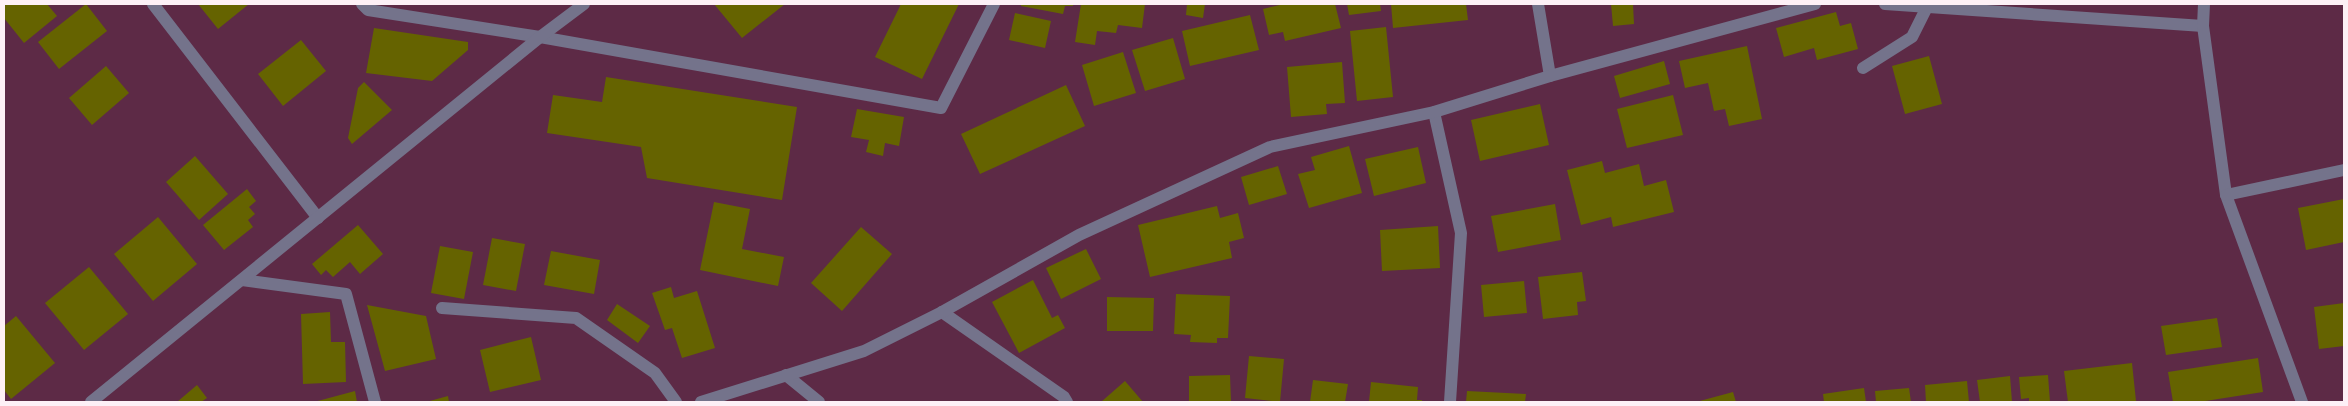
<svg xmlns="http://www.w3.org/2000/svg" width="2348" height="406" font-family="'Sofia Sans Condensed',sans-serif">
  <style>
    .building { fill: #656300 }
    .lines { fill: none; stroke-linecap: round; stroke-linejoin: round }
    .minor { stroke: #74738b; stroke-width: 12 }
  </style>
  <rect width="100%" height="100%" fill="#5d2a46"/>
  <g class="building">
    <polygon points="4,4 47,4 57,16 24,43 4,18"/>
    <polygon points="86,4 107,31 59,69 38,42"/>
    <polygon points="198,4 249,4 218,29"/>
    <polygon points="714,4 785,4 742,38"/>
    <polygon points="901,4 959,4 922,79 875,57"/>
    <polygon points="1021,4 1073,4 1073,6 1065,6 1063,14 1021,6"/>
    <polygon points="1081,4 1145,4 1142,28 1118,25 1116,33 1097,31 1095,45 1075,42"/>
    <polygon points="1187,4 1205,4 1203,18 1186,15"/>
    <polygon points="1284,4 1335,4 1341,28 1285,41 1283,32 1269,35 1263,9"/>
    <polygon points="1347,4 1380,4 1381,11 1349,15"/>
    <polygon points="1391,4 1466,4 1468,20 1393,28"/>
    <polygon points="1611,4 1633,4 1634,24 1613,26"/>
    <polygon points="1836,12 1840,26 1851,23 1858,49 1817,60 1814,48 1784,57 1776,28"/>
    <polygon points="1015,13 1051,21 1045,48 1009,40"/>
    <polygon points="1250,15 1259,50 1190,66 1182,31"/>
    <polygon points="1386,27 1393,97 1357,101 1350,31"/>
    <polygon points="374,28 468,42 468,50 432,81 366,73"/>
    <polygon points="1173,38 1185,79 1145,91 1132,50"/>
    <polygon points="301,40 326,71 283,106 258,74"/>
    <polygon points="1747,46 1762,119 1729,126 1725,109 1714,111 1708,83 1685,88 1679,61"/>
    <polygon points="1123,52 1136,93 1094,106 1082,65"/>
    <polygon points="1929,56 1942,104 1905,114 1892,66"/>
    <polygon points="1664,61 1670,84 1620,98 1614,76"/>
    <polygon points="1342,62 1345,103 1326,104 1327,114 1291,117 1287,67"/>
    <polygon points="106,66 129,93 92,125 69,98"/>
    <polygon points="606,77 797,107 782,200 647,178 641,147 547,133 553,95 602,102"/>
    <polygon points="364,82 392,110 352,144 348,138 358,88"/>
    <polygon points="1066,85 1085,126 980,174 961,134"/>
    <polygon points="1673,95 1683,135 1627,148 1617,109"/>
    <polygon points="1540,104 1549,145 1480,161 1471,120"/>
    <polygon points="857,109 904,117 899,146 885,143 883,156 866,152 869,140 851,137"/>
    <polygon points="1349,146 1362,193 1309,208 1298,174 1315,170 1311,157"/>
    <polygon points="1418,147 1426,183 1374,196 1365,159"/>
    <polygon points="195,156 228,194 199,220 166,182"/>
    <polygon points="1602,161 1605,173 1639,164 1644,186 1666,180 1674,212 1613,227 1611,217 1581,225 1567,170"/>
    <polygon points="1278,166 1287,194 1249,205 1241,177"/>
    <polygon points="247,189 256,201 249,207 255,214 248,220 253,227 224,250 203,225"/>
    <polygon points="2344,199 2344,242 2306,250 2298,208"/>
    <polygon points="714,202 750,209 742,249 784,257 778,286 700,270"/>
    <polygon points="1555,204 1561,240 1498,252 1491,216"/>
    <polygon points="1217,206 1220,218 1238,213 1244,238 1229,242 1232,258 1150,277 1138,225"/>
    <polygon points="158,217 197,264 153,301 114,254"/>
    <polygon points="358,225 383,254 360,274 350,262 333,277 326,270 321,275 312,264"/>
    <polygon points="1438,226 1440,268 1382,271 1380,230"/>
    <polygon points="861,227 892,254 842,311 811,283"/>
    <polygon points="492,238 525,244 516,291 483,285"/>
    <polygon points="440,246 473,252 464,299 431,293"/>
    <polygon points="1086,249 1101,279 1061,299 1046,268"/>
    <polygon points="551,251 600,260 594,294 544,285"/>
    <polygon points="89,267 128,314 84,350 45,303"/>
    <polygon points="1582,272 1586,301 1577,302 1578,315 1543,319 1538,277"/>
    <polygon points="1033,280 1052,318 1058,315 1065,328 1019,353 992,302"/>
    <polygon points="1524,281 1527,313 1484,317 1481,285"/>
    <polygon points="671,287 674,298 697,291 715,348 682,358 672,328 665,330 652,293"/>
    <polygon points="1176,294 1230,296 1228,338 1217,338 1217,343 1190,342 1191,335 1174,334"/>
    <polygon points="1107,297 1154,298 1153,331 1107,331"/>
    <polygon points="2344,303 2344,346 2319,349 2314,307"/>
    <polygon points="617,304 650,326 638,343 607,320"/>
    <polygon points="367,305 426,316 436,359 385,371"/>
    <polygon points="330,312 331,342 345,342 346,382 303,384 301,314"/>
    <polygon points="16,316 55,363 11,399 4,390 4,326"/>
    <polygon points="2217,318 2222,347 2166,355 2161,326"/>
    <polygon points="531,337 541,380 490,392 480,350"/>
    <polygon points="1249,356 1284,359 1280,402 1245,398"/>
    <polygon points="2258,358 2263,392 2199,402 2173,402 2168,372"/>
    <polygon points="2132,363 2136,401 2068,402 2064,371"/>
    <polygon points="1230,375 1231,402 1189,402 1189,376"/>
    <polygon points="2048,375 2050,402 2029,402 2029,398 2021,399 2019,377"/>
    <polygon points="2010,376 2012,402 1980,402 1977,380"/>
    <polygon points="1313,380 1348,384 1345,402 1310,402"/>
    <polygon points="1125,381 1143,402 1101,402"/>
    <polygon points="1967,381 1969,402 1926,402 1925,385"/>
    <polygon points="1371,382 1418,387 1417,400 1422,400 1422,402 1369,402"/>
    <polygon points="197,385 207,398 201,402 177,402"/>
    <polygon points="1864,388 1866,402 1824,402 1823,394"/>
    <polygon points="1909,388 1911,402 1876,402 1875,391"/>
    <polygon points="355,391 357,402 314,402"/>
    <polygon points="1467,391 1526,394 1525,402 1466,402"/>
    <polygon points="1733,392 1736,402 1696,402"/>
    <polygon points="448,396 449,402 426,402"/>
  </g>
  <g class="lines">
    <g class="minor">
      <polyline points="153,4 318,218"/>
      <polyline points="362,4 368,10 540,37 941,108 994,4"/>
      <polyline points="1538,4 1550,76"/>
      <polyline points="1885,4 2203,26"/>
      <polyline points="2204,4 2203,26 2226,195 2302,402"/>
      <polyline points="1863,68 1912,37 1927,7"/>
      <polyline points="1434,112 1461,233 1450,402"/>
      <polyline points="2226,195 2344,170"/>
      <polyline points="242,280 346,294 375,402"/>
      <polyline points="442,308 576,318 655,373 676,402"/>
      <polyline points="942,312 1064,397 1067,402"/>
      <polyline points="786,375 819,402"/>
      <polyline points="91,402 540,37 584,4"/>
      <polyline points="701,402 864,351 942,312 1079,235 1270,147 1434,112 1550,76 1815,4"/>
    </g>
  </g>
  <rect width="2348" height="406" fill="none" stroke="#fdf0f6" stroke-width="10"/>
</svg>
